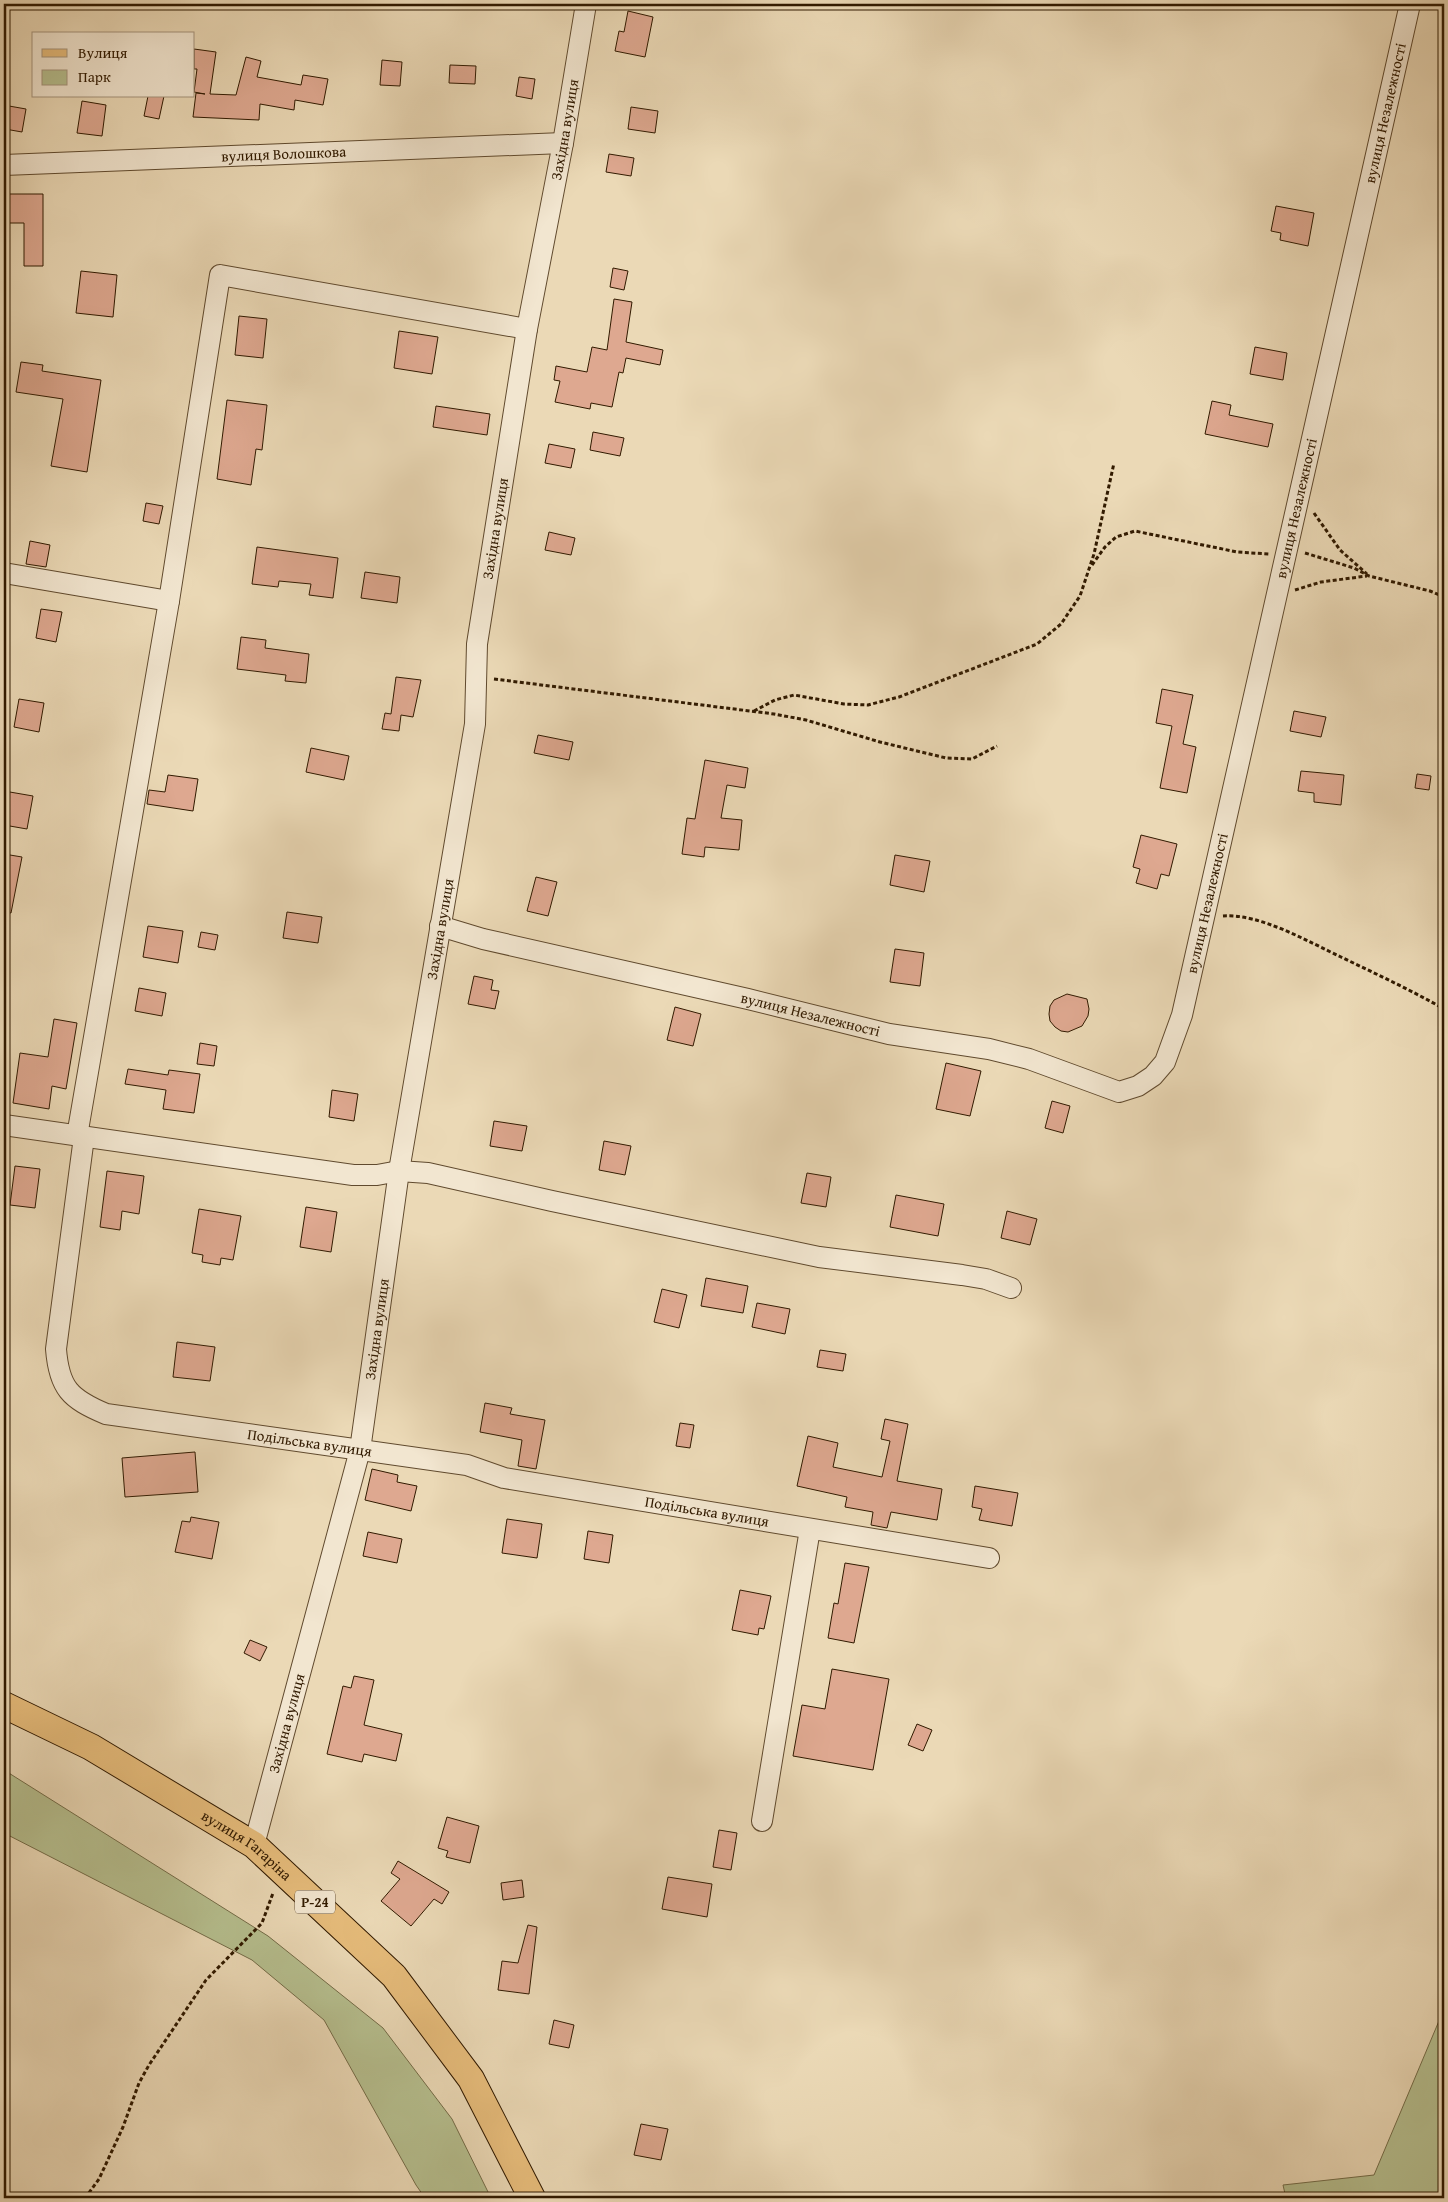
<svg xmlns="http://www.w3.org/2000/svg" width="1448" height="2202" font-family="'Gentium Book Plus',serif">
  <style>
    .green { fill: #b6bf8f; stroke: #746c48 }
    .building { fill: #dea890; stroke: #311a00 }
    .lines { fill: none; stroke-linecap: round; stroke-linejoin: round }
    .minor-casing { stroke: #604a2e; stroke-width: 22 }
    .major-casing { stroke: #311a00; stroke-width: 28 }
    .path { stroke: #311a00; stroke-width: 3; stroke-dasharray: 4 2.5; stroke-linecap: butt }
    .minor { stroke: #f2e6d0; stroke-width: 20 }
    .major { stroke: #e6bc7b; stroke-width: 26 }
    .labels { text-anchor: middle; stroke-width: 5; stroke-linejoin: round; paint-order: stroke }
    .shield { fill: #f2e6d0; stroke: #6b573e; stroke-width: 1 }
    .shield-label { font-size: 14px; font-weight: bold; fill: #311a00 }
    .street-label { font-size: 15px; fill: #311a00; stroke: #f2e6d0 }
  </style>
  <rect width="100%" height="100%" fill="#ebd9b6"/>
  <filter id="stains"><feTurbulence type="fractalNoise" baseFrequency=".004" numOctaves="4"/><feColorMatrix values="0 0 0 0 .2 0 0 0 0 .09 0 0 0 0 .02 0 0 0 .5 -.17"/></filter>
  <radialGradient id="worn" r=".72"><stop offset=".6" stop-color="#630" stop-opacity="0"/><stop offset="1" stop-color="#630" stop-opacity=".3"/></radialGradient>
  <g class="green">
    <polygon points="4,1770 268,1936 383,2028 452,2119 491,2198 425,2198 416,2185 324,2020 252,1960 4,1833"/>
    <polygon points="1444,2009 1443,2198 1286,2198 1283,2185 1374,2175"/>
  </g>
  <g class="building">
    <polygon points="628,11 653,17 645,57 615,51 619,31 624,32"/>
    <polygon points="194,49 216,52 210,94 236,95 246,57 261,61 257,77 301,85 303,75 328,79 323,105 295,100 294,110 260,104 259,120 193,117 196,93 205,94 194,92 197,69 194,69"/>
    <polygon points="382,60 402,62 400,86 380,85"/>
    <polygon points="450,65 476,66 475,84 449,83"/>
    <polygon points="519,77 535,79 532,99 516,96"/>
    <polygon points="148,96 164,96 159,119 144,116"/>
    <polygon points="82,101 106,105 102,136 77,133"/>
    <polygon points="9,106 26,109 22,132 5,129"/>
    <polygon points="631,107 658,111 655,133 628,129"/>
    <polygon points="609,154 634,158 631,176 606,172"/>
    <polygon points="9,194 43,194 43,266 24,266 24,223 9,223"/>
    <polygon points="1276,206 1314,213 1308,246 1280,240 1281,233 1271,231"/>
    <polygon points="613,268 628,271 624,290 610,287"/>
    <polygon points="81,271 117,275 113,317 76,313"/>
    <polygon points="614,299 632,302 626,342 663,350 660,365 626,358 623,373 619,372 612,407 591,403 590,409 555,402 560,381 554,380 556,366 587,372 592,347 607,350"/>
    <polygon points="239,316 267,319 263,358 235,355"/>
    <polygon points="399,331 438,337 432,374 394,368"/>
    <polygon points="1255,347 1287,353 1283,380 1250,374"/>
    <polygon points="21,362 43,365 42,371 101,380 87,472 51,466 63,399 16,392"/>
    <polygon points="227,400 267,405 262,450 256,449 251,485 217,479"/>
    <polygon points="1212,401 1231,405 1229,415 1273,424 1268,447 1205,434"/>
    <polygon points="436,406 490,414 487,435 433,427"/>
    <polygon points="593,432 624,438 620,456 590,450"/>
    <polygon points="549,444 575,449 571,468 545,463"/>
    <polygon points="146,503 163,506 159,524 143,521"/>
    <polygon points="549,532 575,538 571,555 545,550"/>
    <polygon points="30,541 50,545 46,567 26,564"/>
    <polygon points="257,547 338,558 333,598 309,595 311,584 279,581 278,587 252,584"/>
    <polygon points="365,572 400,577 397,603 361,598"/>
    <polygon points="41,609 62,612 56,642 36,638"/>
    <polygon points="241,637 266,640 265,648 309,654 306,683 285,681 286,675 237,669"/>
    <polygon points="396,677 421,680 413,717 401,715 399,731 382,729 385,713 391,714"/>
    <polygon points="1162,689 1193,695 1183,744 1196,747 1187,793 1160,788 1172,726 1156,723"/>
    <polygon points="19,699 44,703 39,732 14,727"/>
    <polygon points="1294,711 1326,717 1321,737 1290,731"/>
    <polygon points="538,735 573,742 569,760 534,753"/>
    <polygon points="311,748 349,756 344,780 306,772"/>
    <polygon points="705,760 748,768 745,788 727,785 721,818 742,820 739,850 705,847 704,857 682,854 687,818 695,819"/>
    <polygon points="1301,771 1344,775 1341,805 1314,802 1314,793 1298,791"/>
    <polygon points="1417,774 1431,776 1429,790 1415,788"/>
    <polygon points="168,775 198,779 193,811 147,804 149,790 165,792"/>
    <polygon points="4,791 33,796 27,829 4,825"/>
    <polygon points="1141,835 1177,844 1169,876 1161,874 1157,889 1136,883 1140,869 1133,867"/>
    <polygon points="4,854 22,857 11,913 4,912"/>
    <polygon points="895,855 930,861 924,892 890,885"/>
    <polygon points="536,877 557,882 548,916 527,911"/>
    <polygon points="287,912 322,917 318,943 283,938"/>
    <polygon points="148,926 183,931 178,963 143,957"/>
    <polygon points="201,932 218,935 215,950 198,947"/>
    <polygon points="895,949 924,953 920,986 890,982"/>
    <polygon points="474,976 493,980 491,990 499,991 495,1009 468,1004"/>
    <polygon points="139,988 166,993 162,1016 135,1011"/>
    <polygon points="1067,994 1087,999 1089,1009 1088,1016 1082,1026 1068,1032 1061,1031 1055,1027 1050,1021 1049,1014 1050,1006 1054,1000"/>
    <polygon points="675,1007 701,1014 693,1046 667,1040"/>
    <polygon points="54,1019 77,1023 66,1089 52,1086 49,1109 13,1103 20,1053 48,1057"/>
    <polygon points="200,1043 217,1046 214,1066 197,1064"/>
    <polygon points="946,1063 981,1071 970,1116 936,1109"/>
    <polygon points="128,1069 168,1075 169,1070 200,1074 194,1113 163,1109 166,1090 125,1084"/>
    <polygon points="332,1090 358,1094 354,1121 329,1117"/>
    <polygon points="1052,1101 1070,1106 1063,1133 1045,1128"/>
    <polygon points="494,1121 527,1126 522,1151 490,1146"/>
    <polygon points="604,1141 631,1146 625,1175 599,1170"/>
    <polygon points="15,1166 40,1169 35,1208 10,1205"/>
    <polygon points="107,1171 144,1176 139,1214 122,1211 120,1230 100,1227"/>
    <polygon points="807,1173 831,1177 826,1207 801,1203"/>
    <polygon points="896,1195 944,1204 938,1236 890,1227"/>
    <polygon points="306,1207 337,1212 331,1252 300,1247"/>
    <polygon points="199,1209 241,1216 233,1260 221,1258 220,1265 202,1262 203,1255 192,1253"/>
    <polygon points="1007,1211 1037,1219 1030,1245 1001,1238"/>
    <polygon points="706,1278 748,1286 743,1313 701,1306"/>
    <polygon points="662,1289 687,1295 679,1328 654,1322"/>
    <polygon points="757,1303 790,1309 785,1334 752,1327"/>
    <polygon points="177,1342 215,1347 210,1381 173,1377"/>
    <polygon points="820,1350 846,1354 843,1371 817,1367"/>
    <polygon points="485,1403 512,1408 510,1414 545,1420 536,1469 518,1466 522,1440 480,1432"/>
    <polygon points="885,1419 908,1424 897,1481 942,1489 937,1520 891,1512 887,1528 871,1525 873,1512 845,1507 847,1497 797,1486 808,1436 838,1443 833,1467 882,1477 890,1441 881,1439"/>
    <polygon points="680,1423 694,1425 690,1448 676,1446"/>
    <polygon points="195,1452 198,1492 125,1497 122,1458"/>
    <polygon points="372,1469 398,1475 397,1482 417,1486 411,1511 365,1500"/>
    <polygon points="975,1486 1018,1493 1012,1526 979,1520 982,1509 972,1507"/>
    <polygon points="191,1517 219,1522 212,1559 175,1552 182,1521 190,1522"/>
    <polygon points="507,1519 542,1524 537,1558 502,1553"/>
    <polygon points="588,1531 613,1535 609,1563 584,1559"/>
    <polygon points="368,1532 402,1539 397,1563 363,1556"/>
    <polygon points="845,1563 869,1567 854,1643 828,1638 834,1603 838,1604"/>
    <polygon points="740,1590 771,1596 764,1629 759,1628 758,1635 732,1630"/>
    <polygon points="250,1640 267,1647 260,1661 244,1653"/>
    <polygon points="832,1669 889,1679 873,1770 793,1756 802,1705 825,1709"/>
    <polygon points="354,1676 374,1680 364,1725 402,1734 396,1761 364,1754 362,1762 327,1754 343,1686 351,1688"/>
    <polygon points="917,1724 932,1730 923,1751 908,1745"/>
    <polygon points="447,1817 479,1826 470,1863 446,1857 448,1851 438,1848"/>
    <polygon points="719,1830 737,1833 731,1870 713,1867"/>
    <polygon points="398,1861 449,1892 442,1904 434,1899 411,1926 381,1901 400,1879 391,1873"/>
    <polygon points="668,1877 712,1884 707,1917 662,1909"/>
    <polygon points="522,1880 524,1897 503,1900 501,1883"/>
    <polygon points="528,1925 537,1927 529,1994 498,1990 502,1961 518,1963"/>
    <polygon points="554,2020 574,2025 569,2048 549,2044"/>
    <polygon points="641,2124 668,2129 661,2160 634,2155"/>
  </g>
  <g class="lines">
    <defs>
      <g id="minor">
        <path id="s1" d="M4,165L563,143"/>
        <polyline points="4,573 169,601"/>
        <path id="s2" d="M440,926L483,939L748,999L889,1034L989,1049L1029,1059L1119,1092L1138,1086L1153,1076L1165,1062L1182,1015L1410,4"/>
        <polyline points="4,1125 353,1175 377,1175 399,1171 428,1173 552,1201 819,1257 962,1275 986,1279 1011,1288"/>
        <polyline points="77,1136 169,601 220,275 527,329"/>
        <path id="s3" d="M84,1137L56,1349C59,1388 70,1399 106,1414L467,1465L504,1478L989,1558"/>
        <polyline points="762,1821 810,1529"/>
        <path id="s4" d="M254,1845L360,1450L399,1171L475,724L477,644L527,329L563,143L586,4"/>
      </g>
      <g id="major">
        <path id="s5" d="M4,1705L91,1747L254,1845L394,1976L471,2079L532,2198"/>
      </g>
    </defs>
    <use href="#minor" class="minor-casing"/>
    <use href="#major" class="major-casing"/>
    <g class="path">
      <polyline points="1314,513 1340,550 1367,574"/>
      <polyline points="1305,553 1354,568 1369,576 1430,591 1444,597"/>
      <polyline points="1092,565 1105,547 1116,537 1135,531 1237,552 1269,554"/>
      <polyline points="1295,590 1321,582 1367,576"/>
      <polyline points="494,679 774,714 806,720 880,742 946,758 972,759 997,746"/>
      <polyline points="754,711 775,700 794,695 844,704 868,705 899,697 1037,644 1061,624 1080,596 1094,554 1114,463"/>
      <path d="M1223,916C1259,913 1309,942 1341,957C1376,974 1411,990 1444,1009"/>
      <polyline points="85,2198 99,2179 123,2127 139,2083 149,2065 206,1980 262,1923 273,1893"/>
    </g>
    <use href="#minor" class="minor"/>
    <use href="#major" class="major"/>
  </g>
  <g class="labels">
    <rect class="shield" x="295" y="1890.5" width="40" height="23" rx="4"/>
    <g class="shield-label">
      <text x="315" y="1907">Р-24</text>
    </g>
    <g class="street-label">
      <text dy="5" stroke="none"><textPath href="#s2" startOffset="1731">вулиця Незалежності</textPath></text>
      <text dy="5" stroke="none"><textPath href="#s4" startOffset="1746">Західна вулиця</textPath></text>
      <text dy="5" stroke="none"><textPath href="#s1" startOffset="280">вулиця Волошкова</textPath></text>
      <text dy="5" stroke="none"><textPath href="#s2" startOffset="1326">вулиця Незалежності</textPath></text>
      <text dy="5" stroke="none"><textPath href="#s4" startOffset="1341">Західна вулиця</textPath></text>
      <text dy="5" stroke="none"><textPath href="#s2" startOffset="921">вулиця Незалежності</textPath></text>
      <text dy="5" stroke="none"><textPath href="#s4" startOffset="936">Західна вулиця</textPath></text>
      <text dy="5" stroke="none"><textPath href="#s2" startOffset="381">вулиця Незалежності</textPath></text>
      <text dy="5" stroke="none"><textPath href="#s4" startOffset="531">Західна вулиця</textPath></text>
      <text dy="5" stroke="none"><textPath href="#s3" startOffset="508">Подільська вулиця</textPath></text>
      <text dy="5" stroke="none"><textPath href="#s3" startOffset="912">Подільська вулиця</textPath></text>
      <text dy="5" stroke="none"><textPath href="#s4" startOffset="126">Західна вулиця</textPath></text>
      <text dy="5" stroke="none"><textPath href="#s5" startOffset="281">вулиця Гагаріна</textPath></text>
    </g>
  </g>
  <rect width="1448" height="2202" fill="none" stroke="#ebd9b6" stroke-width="20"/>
  <rect x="5" y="5" width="1438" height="2192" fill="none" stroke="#311a00" stroke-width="2.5"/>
  <rect x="10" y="10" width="1428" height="2182" fill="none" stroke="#311a00"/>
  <rect x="32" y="32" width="162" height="65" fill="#f2e6d0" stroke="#a5947d"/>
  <rect x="42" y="49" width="25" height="8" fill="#e6bc7b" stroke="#a5947d"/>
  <text x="78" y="58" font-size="15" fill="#311a00">Вулиця</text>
  <rect x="42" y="70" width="25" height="15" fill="#b6bf8f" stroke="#a5947d"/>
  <text x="78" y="82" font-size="15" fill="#311a00">Парк</text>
  <rect width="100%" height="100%" filter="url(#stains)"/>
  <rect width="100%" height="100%" fill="url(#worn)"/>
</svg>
